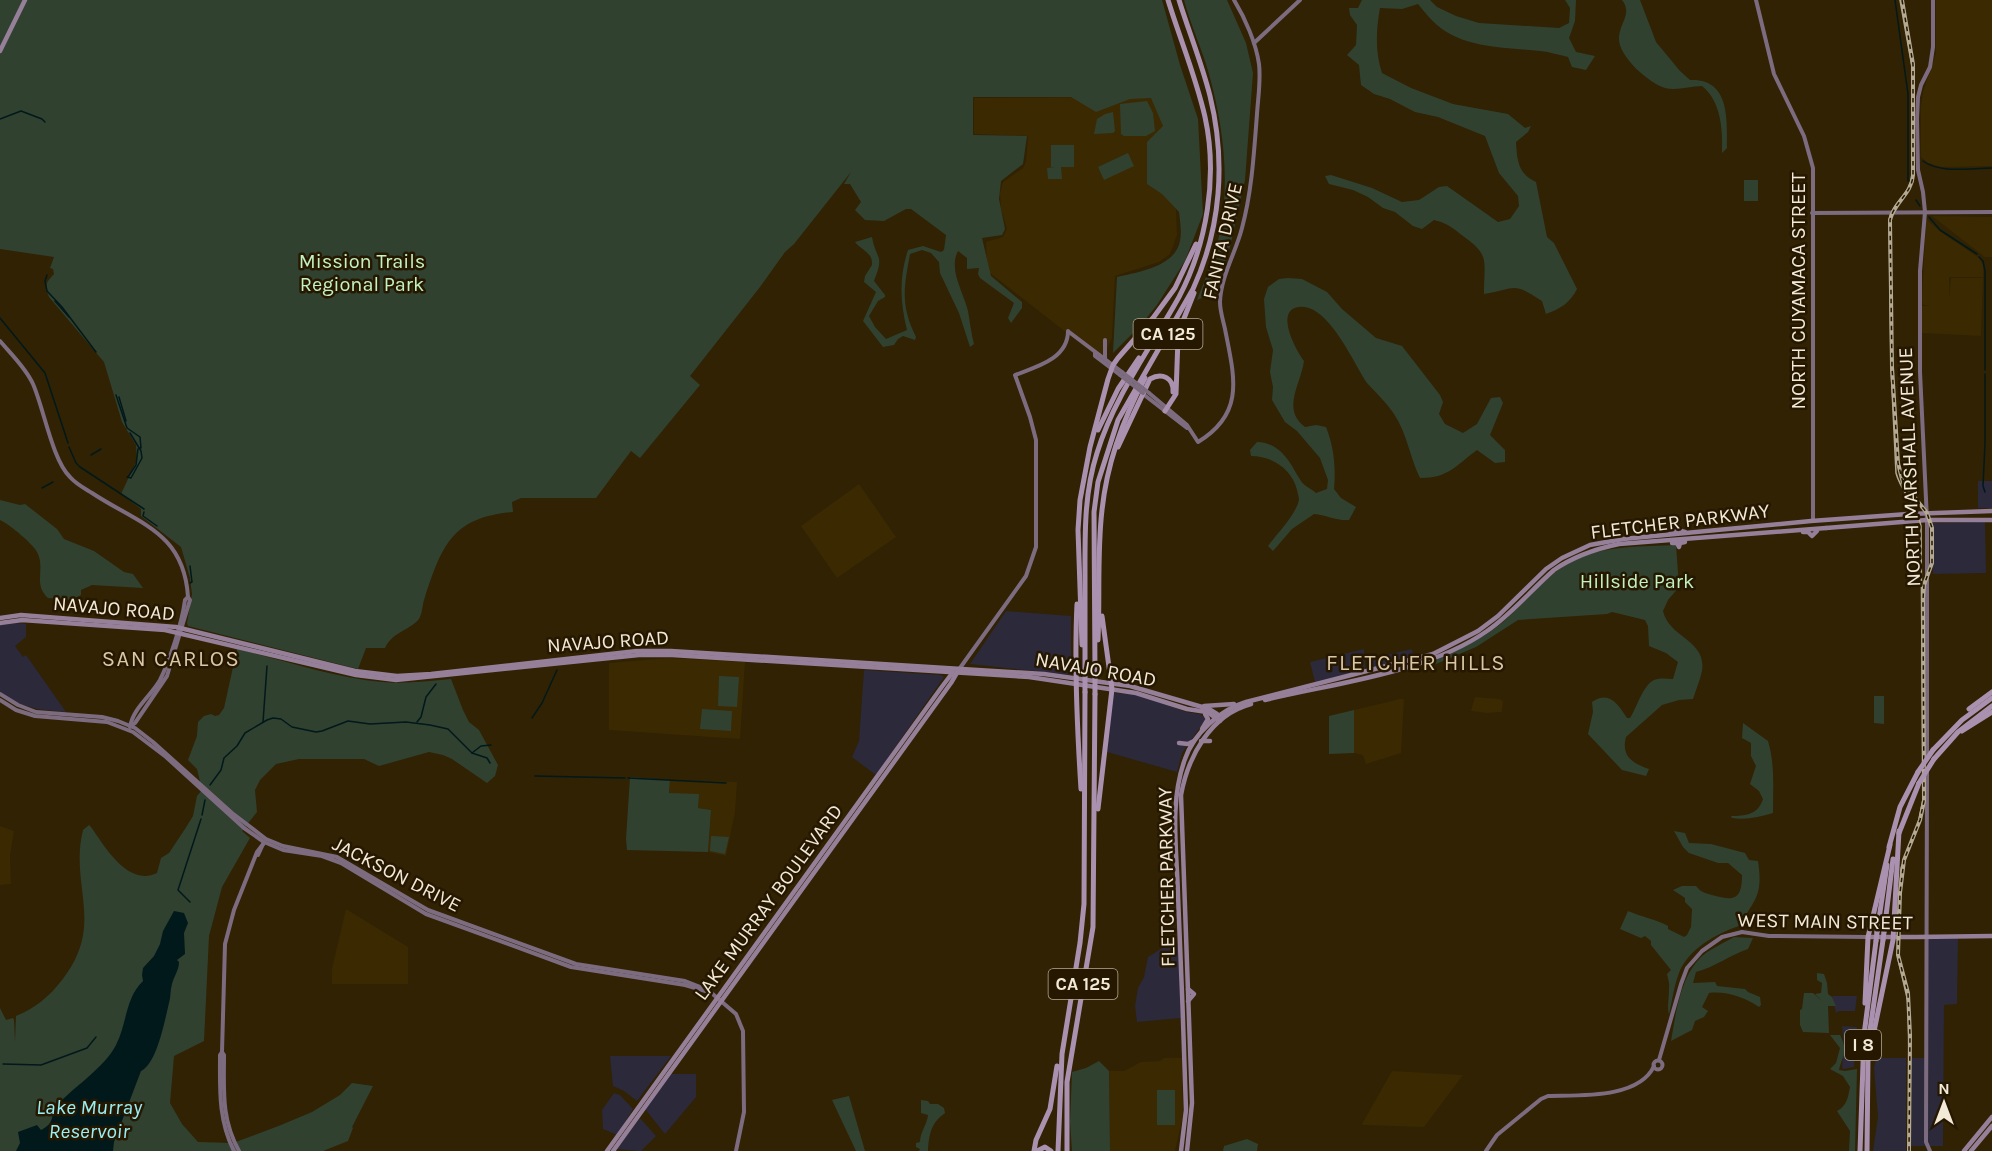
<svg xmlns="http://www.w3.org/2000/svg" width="1992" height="1151" font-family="Karla,sans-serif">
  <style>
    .commercial { fill: #2b293a }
    .built { fill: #3b2901 }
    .green { fill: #314130 }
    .water { fill: #01191b }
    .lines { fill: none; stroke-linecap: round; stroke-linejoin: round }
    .stream { stroke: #01191b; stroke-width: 1.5 }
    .secondary { stroke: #7d6c80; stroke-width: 4 }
    .primary { stroke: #957f99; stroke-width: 4.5 }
    .motorway { stroke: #ab91b0; stroke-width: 5 }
    .tram { stroke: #b4aa93; stroke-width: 1.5 }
    .rail-casing { stroke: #b4aa93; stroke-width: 4 }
    .rail { stroke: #261800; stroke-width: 1.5; stroke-dasharray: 4.5; stroke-linecap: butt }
    .secondary-bridge { stroke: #7d6c80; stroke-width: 4 }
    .motorway-bridge { stroke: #ab91b0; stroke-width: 5 }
    .labels { text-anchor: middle; stroke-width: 5; stroke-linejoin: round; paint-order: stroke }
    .shield { fill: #261800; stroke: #b5aa96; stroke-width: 1.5 }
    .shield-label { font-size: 18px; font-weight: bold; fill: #f2e9d7 }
    .street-label { font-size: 20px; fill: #f2e9d7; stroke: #261800 }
    .park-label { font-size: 20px; fill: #c3f3c1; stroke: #261800 }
    .water-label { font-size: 21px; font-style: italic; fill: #98eff4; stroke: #261800 }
    .quarter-label { font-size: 22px; letter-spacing: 1.5px; fill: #dac7a6; stroke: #261800 }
  </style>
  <rect width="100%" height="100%" fill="#302203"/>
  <g class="commercial">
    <rect x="1978" y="481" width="14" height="27"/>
    <polygon points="1985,522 1986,573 1933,574 1933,523"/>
    <polygon points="1006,611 1071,616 1071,675 970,664"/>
    <polygon points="17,623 26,624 26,637 15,646 23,657 26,655 66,712 37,709 23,705 7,698 0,692 0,625"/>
    <polygon points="1364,649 1365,670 1315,682 1310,662"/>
    <polygon points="1412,649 1414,658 1370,668 1369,659"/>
    <polygon points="864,670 941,675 944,677 876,775 852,757 859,741"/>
    <polygon points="1113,693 1134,694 1152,699 1186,712 1200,714 1206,719 1182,753 1177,772 1107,752"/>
    <polygon points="1925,938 1958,938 1957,1004 1944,1005 1943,1146 1911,1146 1912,1058 1925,1058"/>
    <polygon points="1176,944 1178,948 1181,1018 1137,1022 1135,1006 1138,988 1144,977 1148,957 1167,945"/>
    <polygon points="1832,996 1857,996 1855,1011 1839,1011 1836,1013"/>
    <polygon points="1842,1026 1857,1027 1854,1067 1844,1069 1842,1068 1844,1046"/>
    <polygon points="610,1056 671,1056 637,1101 624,1091 613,1086"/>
    <polygon points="1876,1058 1906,1058 1906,1151 1873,1151 1878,1117 1874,1068"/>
    <polygon points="671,1074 696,1074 696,1097 665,1134 645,1109"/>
    <polygon points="614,1093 620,1095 633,1109 617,1135 603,1129 602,1110"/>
    <polygon points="640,1118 656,1136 641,1151 616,1149"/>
  </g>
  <g class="built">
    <polygon points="1936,0 1992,0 1992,166 1942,167 1928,163 1921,157 1921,106 1923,92 1936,53"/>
    <polygon points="1155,97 1163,126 1148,144 1149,185 1166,195 1176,209 1177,235 1170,254 1159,262 1115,276 1112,338 1107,349 1107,355 1104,362 990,273 987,265 986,242 1003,237 1007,229 1001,209 1000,193 1003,182 1023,168 1026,162 1028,136 974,134 974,98"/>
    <polygon points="1932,216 1992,217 1992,257 1985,257"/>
    <polygon points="1926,219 1941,232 1979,258 1983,265 1983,277 1949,277 1949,298 1951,278 1983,278 1981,336 1922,333 1922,306 1931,306 1923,305 1922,300"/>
    <polygon points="859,484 896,537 837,578 801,526"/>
    <polygon points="668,658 745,662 740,739 609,730 609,663"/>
    <polygon points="1475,697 1500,699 1503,701 1502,711 1501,712 1486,713 1471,711"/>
    <polygon points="1400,699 1404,699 1401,753 1366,764 1363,755 1354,753 1354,710"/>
    <polygon points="670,780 737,782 735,812 726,856 708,852 711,810 698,808 669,793"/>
    <polygon points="0,826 14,831 10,856 11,884 0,885"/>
    <polygon points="346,909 408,947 408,984 332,984 332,969"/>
    <polygon points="1164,1058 1182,1058 1183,1116 1175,1151 1110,1151 1109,1071 1124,1071 1141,1062 1160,1061"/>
    <polygon points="1392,1071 1463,1075 1424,1127 1363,1125 1362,1124"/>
  </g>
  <g class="green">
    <path d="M0,0H1162L1180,65L1198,119L1203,214L1185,261L1157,305L1140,326L1113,353L1117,277C1138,272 1175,267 1180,241C1182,232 1180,221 1179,212L1162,194L1147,184V142L1163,126L1151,98L1130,99L1096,112L1071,97H973V135L1027,136L1023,164L1001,181L999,199L1005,229L1002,235L982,238L991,276L1022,302V308L1011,323L1008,318L1014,303L980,278L978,274L979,268L967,269V258L958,251C948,270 964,293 968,311C970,322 971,333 974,344L970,347L959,313L940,273L939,262L931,253L922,250L910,254C904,287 900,305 916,337L915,340L903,336L898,339L894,345L883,347L863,321L876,292L864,282L865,276L872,265C873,252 862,251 855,242L872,237C876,260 885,254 874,281L885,295V297L878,301L869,316L875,327L886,339L907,330C900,302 899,277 908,250L923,246L941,252L944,250L946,235L911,209H906L884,221L865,220L855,210L861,202L850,184H844L851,172L794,244L785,252L760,287L690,376L700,385L640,458L631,451L596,498H521L512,502L513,512C453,517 442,545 425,597C422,604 423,612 419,619C409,631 392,632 385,648H366L358,669L188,626L187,623L192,594L190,578L181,547L141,516V509L121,494L137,460L136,445L122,422L104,362L49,297C44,284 46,283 54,274L53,269L50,268L54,257L0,249Z"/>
    <path d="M1184,0H1227L1246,43L1253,73L1245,180L1230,247L1214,293L1197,300C1203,284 1210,268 1215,252C1232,194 1225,132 1209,74C1202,49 1191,26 1184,0Z"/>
    <path d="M1362,0H1430L1437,7L1456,16L1479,23L1559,28L1569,23L1570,8L1565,0H1576L1575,21L1569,38L1576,52L1595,56L1586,70L1572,67L1568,57C1559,55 1550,52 1540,51C1506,47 1465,49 1437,25C1430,19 1424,11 1418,4L1402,9L1380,8C1376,30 1375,52 1382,73L1411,88L1453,104L1508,114L1525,128L1531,126L1528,132L1516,142C1517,160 1518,174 1536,182L1547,237L1554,243L1577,289C1570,303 1560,309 1546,314L1542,301C1512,281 1516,289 1484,294C1484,257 1491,256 1459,233C1452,227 1444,222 1434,220L1422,229L1413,226L1395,212L1383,208L1368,197L1353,190L1329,184L1325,176L1331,175L1372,188L1402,202L1419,200L1439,187L1447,186L1498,222L1510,219L1519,206L1518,196L1499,173L1485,136L1438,117L1415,112L1390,99L1374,94L1361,85L1359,65L1347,55L1356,45L1357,25L1350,15L1349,8H1358Z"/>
    <path d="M1622,0H1640L1656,42L1680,71L1690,80C1730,78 1727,120 1727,148L1722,153C1723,130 1721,101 1702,86C1691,86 1676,91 1665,88C1649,83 1619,57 1619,39C1619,23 1633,14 1622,0Z"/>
    <polygon points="1147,101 1153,113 1155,131 1146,136 1124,136 1121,134 1120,104"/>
    <polygon points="1113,112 1115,131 1113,133 1094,134 1097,119 1105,114"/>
    <polygon points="1051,145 1074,145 1074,167 1061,167 1062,179 1048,179 1047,168 1055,167 1051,167"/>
    <polygon points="1128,153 1134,166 1104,180 1098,167"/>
    <rect x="1744" y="180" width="14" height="21"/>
    <path d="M1288,278L1302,279L1327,292L1342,309L1376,338L1402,346L1440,395L1443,402L1439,414L1445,424L1463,433L1477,424L1491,398L1500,397L1503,403L1490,435L1505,450V462L1495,463L1477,450C1455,466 1449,478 1420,478C1410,458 1407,433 1394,414C1387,403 1376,393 1367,383C1354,364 1328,303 1299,307C1274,310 1296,350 1304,361C1301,384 1281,409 1305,427L1316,425L1326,427C1334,447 1336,468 1334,489L1341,498L1356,507L1349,520C1337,521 1326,515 1314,514L1292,529L1273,551L1268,546C1276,535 1298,512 1299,499C1299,498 1297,490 1297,490C1292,469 1272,456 1251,456L1250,450L1257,442C1282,443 1290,463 1301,481C1304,486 1312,489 1316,493L1327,489L1328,480L1320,458L1297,431L1285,422L1272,400L1273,387L1270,372L1273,350L1266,327L1264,299L1268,287L1279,279Z"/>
    <path d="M0,500L20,505L25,504L57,529L64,539L94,551L124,572L133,574L143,588L92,585L81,590V595L72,600L48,598C33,584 45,571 38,554C35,545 9,524 0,520Z"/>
    <path d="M1676,545L1679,587L1668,600L1663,611C1669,638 1707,640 1702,671C1700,680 1696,690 1693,699L1679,700L1662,705L1626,737C1621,756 1632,763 1649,769L1646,776L1622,770L1588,734L1593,712L1592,702C1609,690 1618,704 1627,718H1630C1637,708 1644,680 1658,679C1663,678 1668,679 1673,679L1678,662L1666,653L1649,646L1648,626L1645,620L1612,612L1607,614L1518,620L1476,647L1429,667L1427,666V663C1454,652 1480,641 1503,622C1527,601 1547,573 1576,559C1608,545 1641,547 1676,545Z"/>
    <path d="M237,649C283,660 335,678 382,682C405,684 428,681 451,679L463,710L469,722L479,730L498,765L495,776L487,783L452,759L443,755L429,752L379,766L364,759H299L276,764L260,780L255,790L257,812L242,831L250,838L222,887L209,936L204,1041L174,1056L170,1103L182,1124L198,1142L233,1143L281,1125L312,1112L340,1095L352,1083L373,1086L352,1127L353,1128L348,1141L323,1151H0V1008L6,1020L13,1018L14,1020L15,1042L16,1016C34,1009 50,996 62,980C106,924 69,886 83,830L89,825L91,827C105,847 128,887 157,873L161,858L169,853L185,829L193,816L197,796L202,790L197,769L188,760L197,736L198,722L204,716L211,714L215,716L219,715L224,708Z"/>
    <polygon points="719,676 739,677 737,707 718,706"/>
    <polygon points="1874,696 1884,696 1884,724 1874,723"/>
    <polygon points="702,709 732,711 731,731 700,729"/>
    <polygon points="1354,710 1354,753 1329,754 1329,716"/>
    <path d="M1743,723L1768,741C1775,764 1773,789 1773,813C1759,817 1747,820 1732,818L1731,816C1745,816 1758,815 1763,799L1759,791L1750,784L1756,766L1751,756V743L1742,738Z"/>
    <polygon points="630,777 670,780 669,793 699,794 698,808 711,810 708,852 627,850 626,839"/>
    <path d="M1674,831L1685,833L1689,843L1711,844L1745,853L1749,860L1758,861C1763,895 1756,898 1739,926C1716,934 1688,949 1679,973C1674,986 1672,1001 1669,1015C1667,1006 1669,999 1669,989C1670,984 1668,979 1667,974L1671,970L1651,945V941L1645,936L1641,938L1620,929L1628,911C1642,917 1655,919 1668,926V929L1684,937L1687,935L1691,927L1692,909L1685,902V898L1673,890L1682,886H1696C1701,892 1704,893 1712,895C1733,901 1742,901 1742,875L1728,863H1718L1689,853L1683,847Z"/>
    <polygon points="711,836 729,837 725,854 710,851"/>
    <path d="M1734,937L1753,938L1748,949C1730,955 1715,967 1696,972L1693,983L1715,982L1717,986L1745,989L1748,992L1760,997L1761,1005L1759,1007C1744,997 1726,991 1709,993L1702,1007L1708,1011L1704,1017L1695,1021L1692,1030L1671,1041C1676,1013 1680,978 1701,957C1710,949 1724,943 1734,937Z"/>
    <polygon points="1817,973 1824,974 1827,983 1828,994 1832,997 1836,1006 1828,1006 1829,1033 1803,1032 1800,1025 1800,1010 1802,1009 1804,993 1813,993 1823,1002 1815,994 1821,993 1822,983 1817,980"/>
    <path d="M1830,1035H1840C1849,1054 1843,1053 1839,1070L1845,1071L1857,1069L1855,1151H1849L1850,1131L1837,1111C1847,1106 1848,1097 1850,1087L1843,1076L1830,1069L1836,1063L1840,1048Z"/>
    <polygon points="1099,1061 1109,1071 1110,1151 1072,1151 1070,1122 1072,1072 1086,1068"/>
    <rect x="1157" y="1090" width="18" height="35"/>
    <polygon points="849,1096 865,1151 856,1151 832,1100"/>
    <path d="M921,1100L928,1101L930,1104H938L944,1108L945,1113C931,1123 929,1134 928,1151H919L920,1149L916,1147V1143L920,1142C920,1132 927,1125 928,1115L921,1113Z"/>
    <polygon points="1247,1139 1258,1144 1257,1151 1223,1151 1224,1146"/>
  </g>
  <path class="water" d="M174,911L184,913L188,923L184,933L185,954L177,960L179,962C179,970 174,976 172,984C170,990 171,997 169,1003C165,1019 157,1064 141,1071L114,1142L113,1151H16L20,1143L18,1132L37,1125L41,1130C57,1122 49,1115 57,1105C75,1086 104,1068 116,1045C127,1024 125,998 143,981L142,975L143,968L154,956L160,944L163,931Z"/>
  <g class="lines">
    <g class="stream">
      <polyline points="1895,0 1908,94 1908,181"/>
      <polyline points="0,119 21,111 42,119 45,122"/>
      <path d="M1923,161C1941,174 1970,168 1992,168"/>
      <polyline points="1916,200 1920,206"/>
      <polyline points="1929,217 1940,230 1977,254"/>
      <polyline points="1979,257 1983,261 1985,271 1985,370"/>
      <polyline points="47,275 45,281 47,291 62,307 96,352"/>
      <polyline points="55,301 69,317"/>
      <polyline points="0,318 45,373 68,443"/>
      <polyline points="116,395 127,428 140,437 141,448 139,448"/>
      <polyline points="119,397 126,421"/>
      <polyline points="69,447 76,463 80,467 144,509"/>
      <polyline points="91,455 101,449"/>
      <polyline points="127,477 131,478 142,458 141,451 130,433"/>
      <polyline points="128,477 136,465 138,449"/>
      <polyline points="42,488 53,482"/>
      <polyline points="1985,492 1983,486 1985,443 1985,374"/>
      <polyline points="144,512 143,516 157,526"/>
      <polyline points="190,566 192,582 190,583"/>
      <polyline points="532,718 542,703 557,670"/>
      <polyline points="263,722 267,666"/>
      <polyline points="417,722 421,717 426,697 436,684"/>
      <polyline points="472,753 481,746 491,745"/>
      <polyline points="535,776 625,778"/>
      <polyline points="628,778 726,783"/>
      <polyline points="210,785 221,770 224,758 237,746 245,733 267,720 273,718 281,719 292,727 316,732 322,731 348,721 370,724 406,722 430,725 448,729 472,753 487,758 490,763"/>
      <polyline points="202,815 205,800"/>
      <polyline points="190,902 178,890 201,819"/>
      <polyline points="3,1064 41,1065 87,1048 96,1037"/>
    </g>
    <g class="secondary">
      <polyline points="1756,0 1774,74 1804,136 1813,168 1813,520"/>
      <polyline points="1254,43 1300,0"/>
      <polyline points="1812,213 1992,212"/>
      <polyline points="1069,332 1122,372"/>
      <path d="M0,341C11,354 26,368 33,384C44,409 52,459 70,477C76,484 84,488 92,493C139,524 184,532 188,597L190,600L167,676L135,723L131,726"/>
      <polyline points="1095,353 1095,356 1120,375"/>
      <polyline points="1105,358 1105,340"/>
      <path d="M1149,393L1187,425L1198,442C1246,413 1234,376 1225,329C1223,320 1220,311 1220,302C1221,276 1236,252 1242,228C1252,191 1254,152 1257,114C1258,98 1261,80 1259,64C1256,43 1245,18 1234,0"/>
      <polyline points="1143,394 1187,428"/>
      <path d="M960,668L1026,576L1036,547V440L1030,417L1015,375C1036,367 1068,359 1068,331"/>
      <polyline points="0,694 18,705 36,712 102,717 118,721 135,728 153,742 232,813 266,839 283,846 337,857 428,910 576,964 685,981 708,990 736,1014 743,1031 744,1112 736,1151"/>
      <polyline points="0,700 16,710 35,716 107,722 133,732 166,757 244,828 264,842 283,850 322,856 341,863 426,914 571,967 685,985 709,992"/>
      <path d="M130,727C133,708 151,696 160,680C170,660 182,623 185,600L188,597"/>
      <polyline points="1927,758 1927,520 1920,372 1920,271 1925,212 1923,192 1918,170 1917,119 1918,97 1921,85 1930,67 1933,47 1933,0"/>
      <polyline points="1927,772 1926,1142 1930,1151"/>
      <polyline points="258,855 264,842"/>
      <path d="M222,1052L224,1055C224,1090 221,1119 239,1151"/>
      <polyline points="1659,1060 1681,984 1687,968 1702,951 1722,937 1742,932 1769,936 1868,937"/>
      <circle cx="1658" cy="1065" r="4.5"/>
      <path d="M234,1151C218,1120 220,1088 220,1055L222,1052L225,944L234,910L257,852L264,843"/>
      <path d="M1486,1151L1497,1135L1541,1099L1548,1096C1579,1095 1639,1099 1654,1066"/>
    </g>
    <g class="primary">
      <polyline points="0,51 25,0"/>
      <polyline points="1826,528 1927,520 1992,520"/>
      <polyline points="1803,532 1808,532 1812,536 1817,531"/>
      <polyline points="1670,534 1676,531 1678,526 1681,531 1685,532"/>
      <polyline points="1672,543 1677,543 1679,547 1680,543 1685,542"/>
      <polyline points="0,618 21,615 176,627 355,671 397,676 431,674 637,651 671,651 1044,674 1130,686 1209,709 1217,714 1217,717"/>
      <polyline points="0,623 22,620 165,630 356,675 396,680 639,655 672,655 1029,677 1136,693 1187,709 1207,712 1220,721"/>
      <path d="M1265,700C1335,683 1427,673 1487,631C1512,614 1531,590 1554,570C1574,556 1595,549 1619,544L1826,528"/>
      <polyline points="1204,706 1234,704"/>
      <polyline points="1202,729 1208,719 1205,714"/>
      <polyline points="1201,741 1210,741"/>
      <polyline points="1179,743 1188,744 1194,741"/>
      <polyline points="1868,937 1915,937"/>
      <polyline points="1916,937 1992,936"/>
      <polyline points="1188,989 1194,994 1188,1001"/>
      <polyline points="607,1151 941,688 950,676 954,674"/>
      <polyline points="613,1151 951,683 958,671"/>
      <path d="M1181,1151L1186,1110C1184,1038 1181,967 1178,895C1177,851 1169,802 1185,759C1194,733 1220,710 1246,702L1433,654L1478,631L1498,616L1546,569L1562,558L1590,545L1623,539L1811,521L1908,514L1992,511"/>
      <path d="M1187,1151L1192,1103L1181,795C1188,757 1210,715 1251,704"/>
      <polyline points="1964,1151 1992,1117"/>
      <polyline points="1971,1151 1992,1126"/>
    </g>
    <g class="motorway">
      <polyline points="1165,411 1176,394 1178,338 1181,326 1194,293"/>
      <polyline points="1098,430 1118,389 1139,358"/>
      <path d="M1118,447L1150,379C1162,372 1174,378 1173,392"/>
      <path d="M1077,604C1074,666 1077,727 1081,789"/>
      <path d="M1098,640C1100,597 1097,552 1102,510C1107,463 1123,419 1145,378"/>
      <polyline points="1082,645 1078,530 1080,500 1090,447 1108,379 1113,365 1118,358 1153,318 1175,288 1196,244"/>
      <path d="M1085,674C1085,641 1085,608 1085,575C1085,534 1084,493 1097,453C1114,397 1150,349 1179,297C1207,244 1218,176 1205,117C1196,77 1180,39 1168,0"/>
      <path d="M1095,675L1094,512L1098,482L1118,420L1193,289C1221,228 1226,161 1210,96C1202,64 1189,32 1179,0"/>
      <polyline points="1969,709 1992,692"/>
      <polyline points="1962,731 1992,712"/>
      <polyline points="1933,750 1962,720 1992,698"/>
      <polyline points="1934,759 1958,732 1992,706"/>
      <polyline points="1098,809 1112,689 1102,616"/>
      <polyline points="1899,833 1919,783"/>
      <polyline points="1889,847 1900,807 1918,772"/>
      <polyline points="1877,932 1887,865"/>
      <polyline points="1884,932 1893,859"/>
      <polyline points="1865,1003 1868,937 1890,845"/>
      <polyline points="1870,1030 1883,940"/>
      <polyline points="1868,1060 1893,940 1899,831"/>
      <polyline points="1034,1151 1036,1140 1050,1109 1057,1066"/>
      <polyline points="1037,1151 1045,1147 1051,1151"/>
      <polyline points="1058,1151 1062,1054 1080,943 1084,904 1085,692"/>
      <polyline points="1067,1151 1067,1082 1093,927 1095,694"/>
      <polyline points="1860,1151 1864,1035 1876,941"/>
      <polyline points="1867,1151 1868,1057"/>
    </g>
    <path class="tram" d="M1900,0L1912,67V176C1910,195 1892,202 1889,220L1891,369L1896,473C1901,492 1917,506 1921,526L1923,799L1919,820L1901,868L1897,923L1898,959L1908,1002L1910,1123L1908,1151"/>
    <defs>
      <path id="rail" d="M1902,0L1913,64V175C1912,194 1894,202 1890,220L1892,367L1898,463L1903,483L1927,513L1932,528V563L1924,585L1923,599L1924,801L1920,820L1904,860L1900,893L1898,955L1908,993L1910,1035L1909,1151"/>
    </defs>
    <use href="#rail" class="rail-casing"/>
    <use href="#rail" class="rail"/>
    <g class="secondary-bridge">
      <polyline points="1122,372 1149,393"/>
      <polyline points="1120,375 1143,393"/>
    </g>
    <g class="motorway-bridge">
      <polyline points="1085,674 1085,692"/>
      <polyline points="1095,675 1095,694"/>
      <polyline points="1918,772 1933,750"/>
      <polyline points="1919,783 1934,759"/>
      <polyline points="1883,940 1884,932"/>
      <polyline points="1876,941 1877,932"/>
    </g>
  </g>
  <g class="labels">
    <g class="shield">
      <rect x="1133.5" y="319" width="69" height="30" rx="4.5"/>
      <rect x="1048.5" y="969" width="69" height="30" rx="4.5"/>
      <rect x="1845" y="1030" width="36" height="30" rx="4.5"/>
    </g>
    <g class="shield-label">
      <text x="1168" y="340">CA 125</text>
      <text x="1083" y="990">CA 125</text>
      <text x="1863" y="1051">I 8</text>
    </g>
    <g class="street-label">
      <text transform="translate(1222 241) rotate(-77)" y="7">FANITA DRIVE</text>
      <text transform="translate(1798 291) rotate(-90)" y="7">NORTH CUYAMACA STREET</text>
      <text transform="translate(1909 467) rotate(-92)" y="7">NORTH MARSHALL AVENUE</text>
      <text transform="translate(1680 521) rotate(-7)" y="7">FLETCHER PARKWAY</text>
      <text transform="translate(114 608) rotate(5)" y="7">NAVAJO ROAD</text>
      <text transform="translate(608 641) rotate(-4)" y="7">NAVAJO ROAD</text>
      <text transform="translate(1096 669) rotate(10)" y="7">NAVAJO ROAD</text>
      <text transform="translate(397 874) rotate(27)" y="7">JACKSON DRIVE</text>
      <text transform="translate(1166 877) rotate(-91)" y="7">FLETCHER PARKWAY</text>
      <text transform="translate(768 902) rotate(-54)" y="7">LAKE MURRAY BOULEVARD</text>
      <text transform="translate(1825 921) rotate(1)" y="7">WEST MAIN STREET</text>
    </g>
    <g class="park-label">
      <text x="362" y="268">Mission Trails<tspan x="362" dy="23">Regional Park</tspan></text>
      <text x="1637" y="588">Hillside Park</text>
    </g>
    <g class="water-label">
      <text x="89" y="1114">Lake Murray<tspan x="89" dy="24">Reservoir</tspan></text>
    </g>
    <g class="quarter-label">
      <text x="171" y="666">SAN CARLOS</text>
      <text x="1416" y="670">FLETCHER HILLS</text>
    </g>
  </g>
  <g transform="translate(1944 1103)" stroke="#261800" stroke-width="4.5" paint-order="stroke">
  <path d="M0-4.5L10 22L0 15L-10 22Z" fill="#f2e9d7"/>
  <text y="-9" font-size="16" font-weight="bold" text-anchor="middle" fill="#f2e9d7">N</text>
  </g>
</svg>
